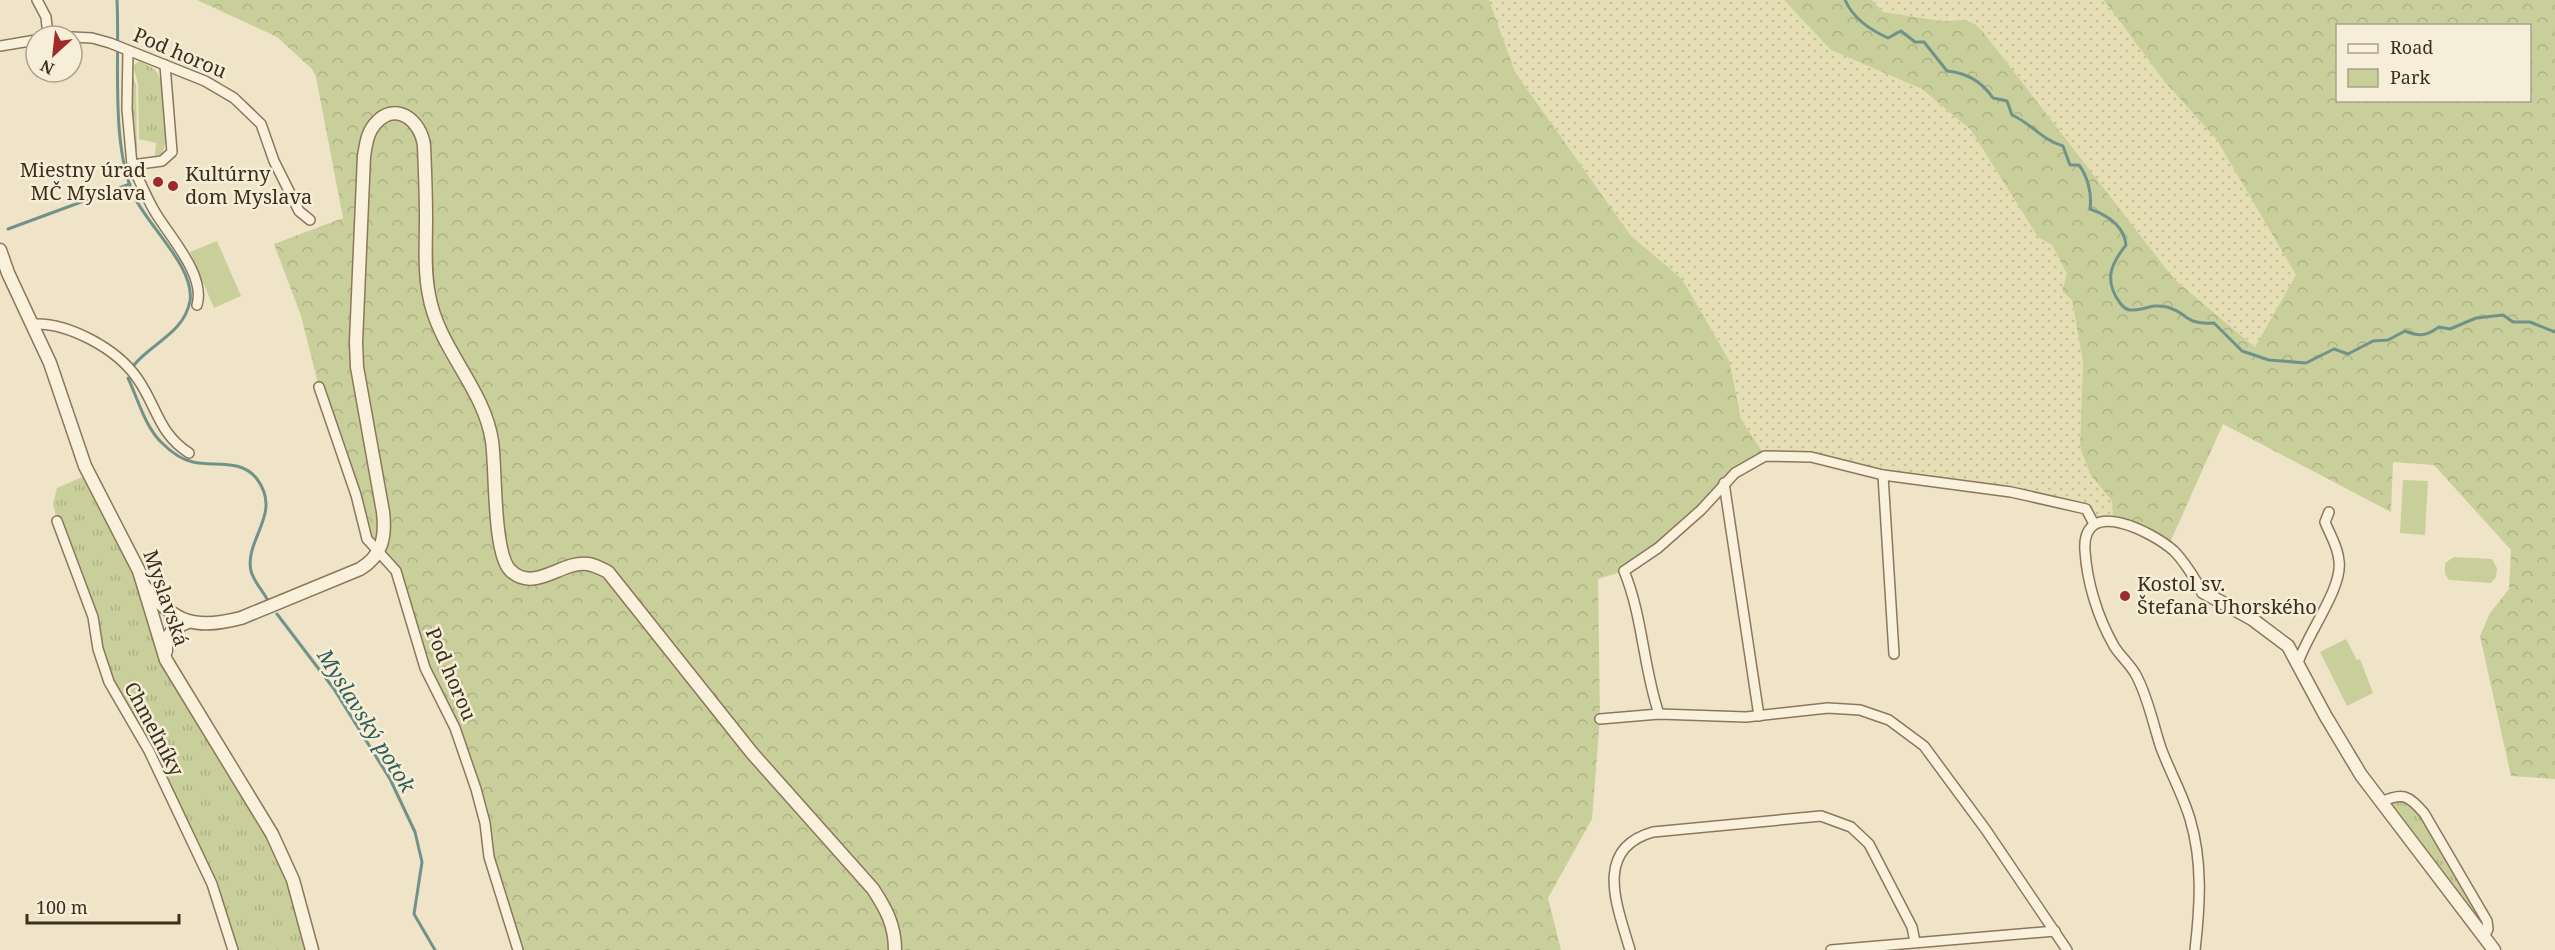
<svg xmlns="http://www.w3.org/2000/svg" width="2555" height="950" font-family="'Noto Serif',serif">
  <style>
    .farmland { fill: url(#farmland-dots) }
    .grass { fill: url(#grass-tufts) }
    .forest { fill: url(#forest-crowns); fill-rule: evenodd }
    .park { fill: #c9cf9b }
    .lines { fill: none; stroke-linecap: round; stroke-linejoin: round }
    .stream { stroke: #6f938a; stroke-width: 3 }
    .minor-casing { stroke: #8d765c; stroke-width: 12 }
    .tertiary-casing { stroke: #8d765c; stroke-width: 15 }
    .minor { stroke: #faf1dc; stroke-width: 9 }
    .tertiary { stroke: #faf1dc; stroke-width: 12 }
    .poi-dot { fill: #9e2a2b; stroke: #f7eed8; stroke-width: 2 }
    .labels { text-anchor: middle; stroke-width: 5; stroke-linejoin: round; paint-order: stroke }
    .street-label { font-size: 20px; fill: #3d2e20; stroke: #f7eed8 }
    .poi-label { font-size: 20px; fill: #3d2e20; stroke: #f7eed8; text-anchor: start }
    .water-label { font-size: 21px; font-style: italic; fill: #2f5d5a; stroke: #f7eed8 }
  </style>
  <defs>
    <pattern id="farmland-dots" width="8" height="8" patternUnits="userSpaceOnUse" patternTransform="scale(1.5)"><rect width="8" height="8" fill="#e6deb5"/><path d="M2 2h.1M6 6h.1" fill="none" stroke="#c6bf9b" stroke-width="1.8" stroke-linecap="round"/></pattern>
    <pattern id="grass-tufts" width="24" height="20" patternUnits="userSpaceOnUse" patternTransform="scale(1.5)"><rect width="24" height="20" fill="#c9cf9b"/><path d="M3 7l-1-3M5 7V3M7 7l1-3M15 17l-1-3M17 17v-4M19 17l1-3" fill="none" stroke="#aeb285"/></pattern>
    <pattern id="forest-crowns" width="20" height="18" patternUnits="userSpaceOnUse" patternTransform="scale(1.5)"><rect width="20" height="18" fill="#c9cf9b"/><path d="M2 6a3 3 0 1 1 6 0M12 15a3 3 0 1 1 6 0" fill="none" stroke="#aeb285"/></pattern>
  </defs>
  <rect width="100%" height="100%" fill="#f0e4c8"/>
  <g class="farmland">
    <polygon points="1489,0 1784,0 1831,50 1922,89 1971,130 2038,237 2052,245 2067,274 2062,291 2072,300 2083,362 2080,447 2090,474 2112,501 2113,522 2094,524 2086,509 1829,461 1765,456 1741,419 1729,360 1682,279 1631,236 1515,72"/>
    <polygon points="1872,0 2104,0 2164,81 2217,140 2296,275 2256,347 2174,279 1984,33 1951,19 1941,21 1883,12"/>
  </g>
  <g class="grass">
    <path d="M139,61C145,64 154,67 158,74C165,85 170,147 161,155L155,156L156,143L139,139L138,83L133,66Z"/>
    <polygon points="132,76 136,85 137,154 134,149"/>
    <polygon points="89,474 114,520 159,640 272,834 312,950 233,950 212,884 118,700 57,521 53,504 57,488"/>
    <polygon points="2395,796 2413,801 2487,921 2484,937 2381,802"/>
  </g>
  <g class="forest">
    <polygon points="197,0 1489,0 1515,72 1631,236 1682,279 1729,360 1741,419 1765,456 1746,465 1714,497 1624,571 1598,579 1600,718 1592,819 1548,898 1561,950 518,950 512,935 476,789 425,668 396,571 367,539 319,387 301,316 274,244 343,218 316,77 312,69 277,37"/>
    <path d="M1784,0H1872L1883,12L1941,21L1963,20L1975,24L1984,33L2174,279L2255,347L2296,275L2217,140L2164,81L2104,0H2555V779L2511,776L2480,636L2490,613L2509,589L2511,550L2434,465L2393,462L2391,512L2223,424L2168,547L2113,522L2112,501L2090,474L2080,447L2083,362L2072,300L2062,291L2067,274L2052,245L2038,237L1971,130L1922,89L1831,50ZM2338,26H2530V100H2338Z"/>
  </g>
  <g class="park">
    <polygon points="217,241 241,296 214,308 190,252"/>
    <polygon points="2403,480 2428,481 2425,535 2400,533"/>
    <polygon points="2454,557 2492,559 2497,568 2496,577 2491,583 2449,580 2445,574 2445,563"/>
    <polygon points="2346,639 2357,660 2360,659 2373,693 2347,706 2320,652"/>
  </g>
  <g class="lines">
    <g class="stream">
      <path d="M117,0C120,59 110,146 135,198C150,228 195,268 190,301C184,333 152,343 134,365"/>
      <path d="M1845,0C1853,18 1870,30 1888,38L1901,31L1915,42H1924L1947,71C1967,73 1981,81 1993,98L2007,101L2012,115C2032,124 2042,140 2063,146L2070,165H2079C2088,177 2092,194 2090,209C2107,215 2124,226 2126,245C2110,265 2104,281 2120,303C2123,307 2126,310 2131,310C2146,311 2148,303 2167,307C2189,313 2184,325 2214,323L2242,351L2269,360L2306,363L2334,349L2348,354L2373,341L2388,340L2405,331C2420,337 2426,336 2439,327L2450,329L2476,318L2503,315L2513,322H2530L2555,332"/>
      <polyline points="8,229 130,184"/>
      <path d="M128,378C138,399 145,427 162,443C170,451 182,460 193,462C214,467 241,458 257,479C283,514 244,539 251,571C253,580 262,590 267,599"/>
      <polyline points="277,614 334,689 390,779 415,832 422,862 414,914 435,950"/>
    </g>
    <defs>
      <g id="minor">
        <polyline points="37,0 46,17 48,36"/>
        <polyline points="72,37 92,38 110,43 205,81 234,98 261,124 274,161 299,211 310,220"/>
        <polyline points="0,46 36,40"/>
        <polyline points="128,51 127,109 132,165 162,161 172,152 165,65"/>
        <path d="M132,165C140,181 146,197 155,212C169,236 206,275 197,305"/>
        <path d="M33,324C68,322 117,349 137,378C157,406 158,433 189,453"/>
        <polyline points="319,387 356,495 367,539 396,571 425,668 455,728 476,789 485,823 489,857 518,950"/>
        <polyline points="1883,475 1894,654"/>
        <polyline points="1724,483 1759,716"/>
        <polyline points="57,521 93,617 98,649 109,682 149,751 212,884 233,950"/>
        <path d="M2298,663C2307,634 2343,588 2339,561C2338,546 2330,535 2325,522L2329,512"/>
        <path d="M1659,714C1643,667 1643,617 1624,571L1658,548L1701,510L1735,473L1765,456L1811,457L1883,475L2011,492L2086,509L2094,524"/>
        <polyline points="1600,719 1659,714 1746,717 1828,708 1860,710 1889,720 1924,746 1986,830 2067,950"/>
        <path d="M2381,802C2403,792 2408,795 2424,813L2487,921L2488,929L2484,937"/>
        <path d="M1630,950C1618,908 1592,849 1653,832L1821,816L1851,827L1869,844L1912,927L1915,942"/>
        <polyline points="1831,950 2055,931"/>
        <path d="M2195,950C2200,907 2203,862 2190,819C2183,795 2170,772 2161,748C2153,724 2148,697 2136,675C2130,664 2120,656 2114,646C2098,618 2087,583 2085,551C2081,495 2153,532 2174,551C2186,563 2194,578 2203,592"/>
      </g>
      <g id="tertiary">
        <polyline points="0,250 8,273 50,363 85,466 139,571 166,660 272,834 293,880 312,950"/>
        <path d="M144,586C175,623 194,630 241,618L360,569C382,556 386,537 383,512L357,367L356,342L364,156C366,145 367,133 375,124C395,100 421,120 424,146C425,170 426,194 426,218C426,244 424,270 429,295C438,348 484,388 492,441C496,469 493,552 510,570C534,594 562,560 588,564C595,565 602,569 608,572L752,753L873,889C886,909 895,925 895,950"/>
        <polyline points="2203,592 2252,619 2288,646 2325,715 2361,775 2494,950"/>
        <path d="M166,651C165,634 173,628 188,622"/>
      </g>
    </defs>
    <use href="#minor" class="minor-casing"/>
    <use href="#tertiary" class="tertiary-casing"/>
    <use href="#minor" class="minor"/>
    <use href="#tertiary" class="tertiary"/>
  </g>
  <g class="poi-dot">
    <circle cx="158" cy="182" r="6"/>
    <circle cx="173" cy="186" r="6"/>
    <circle cx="2125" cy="596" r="6"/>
  </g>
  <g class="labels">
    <g class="street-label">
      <text transform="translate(180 53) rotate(23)" y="7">Pod horou</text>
      <text transform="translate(166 598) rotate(71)" y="7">Myslavská</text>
      <text transform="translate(451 674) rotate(67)" y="7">Pod horou</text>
      <text transform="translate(154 729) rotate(62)" y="7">Chmeľníky</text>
    </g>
    <g class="poi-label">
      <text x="146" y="177" text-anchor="end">Miestny úrad<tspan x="146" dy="23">MČ Myslava</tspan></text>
      <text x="185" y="181">Kultúrny<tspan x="185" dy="23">dom Myslava</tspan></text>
      <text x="2137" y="591">Kostol sv.<tspan x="2137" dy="23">Štefana Uhorského</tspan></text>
    </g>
    <g class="water-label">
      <text transform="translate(366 721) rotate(58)" y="7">Myslavský potok</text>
    </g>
  </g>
  <rect x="2336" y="24" width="195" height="78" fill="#f7eed8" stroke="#ada18e" stroke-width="1.5"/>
  <rect x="2348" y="44" width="30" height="9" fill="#faf1dc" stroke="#ada18e" stroke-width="1.5"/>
  <text x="2390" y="54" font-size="18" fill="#3d2e20">Road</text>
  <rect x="2348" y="69" width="30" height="18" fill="#c9cf9b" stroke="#ada18e" stroke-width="1.5"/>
  <text x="2390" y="84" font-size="18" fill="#3d2e20">Park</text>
  <g transform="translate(54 54) rotate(207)"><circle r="28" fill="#f7eed8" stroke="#ada18e" stroke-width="1.5"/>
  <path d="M0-4.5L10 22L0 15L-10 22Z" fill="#9e2a2b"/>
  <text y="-9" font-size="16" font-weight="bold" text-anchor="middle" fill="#3d2e20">N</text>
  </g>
  <path d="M27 914v9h152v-9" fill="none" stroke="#3d2e20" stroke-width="3"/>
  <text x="36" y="914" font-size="18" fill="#3d2e20" stroke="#f7eed8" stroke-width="4.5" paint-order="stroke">100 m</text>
</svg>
